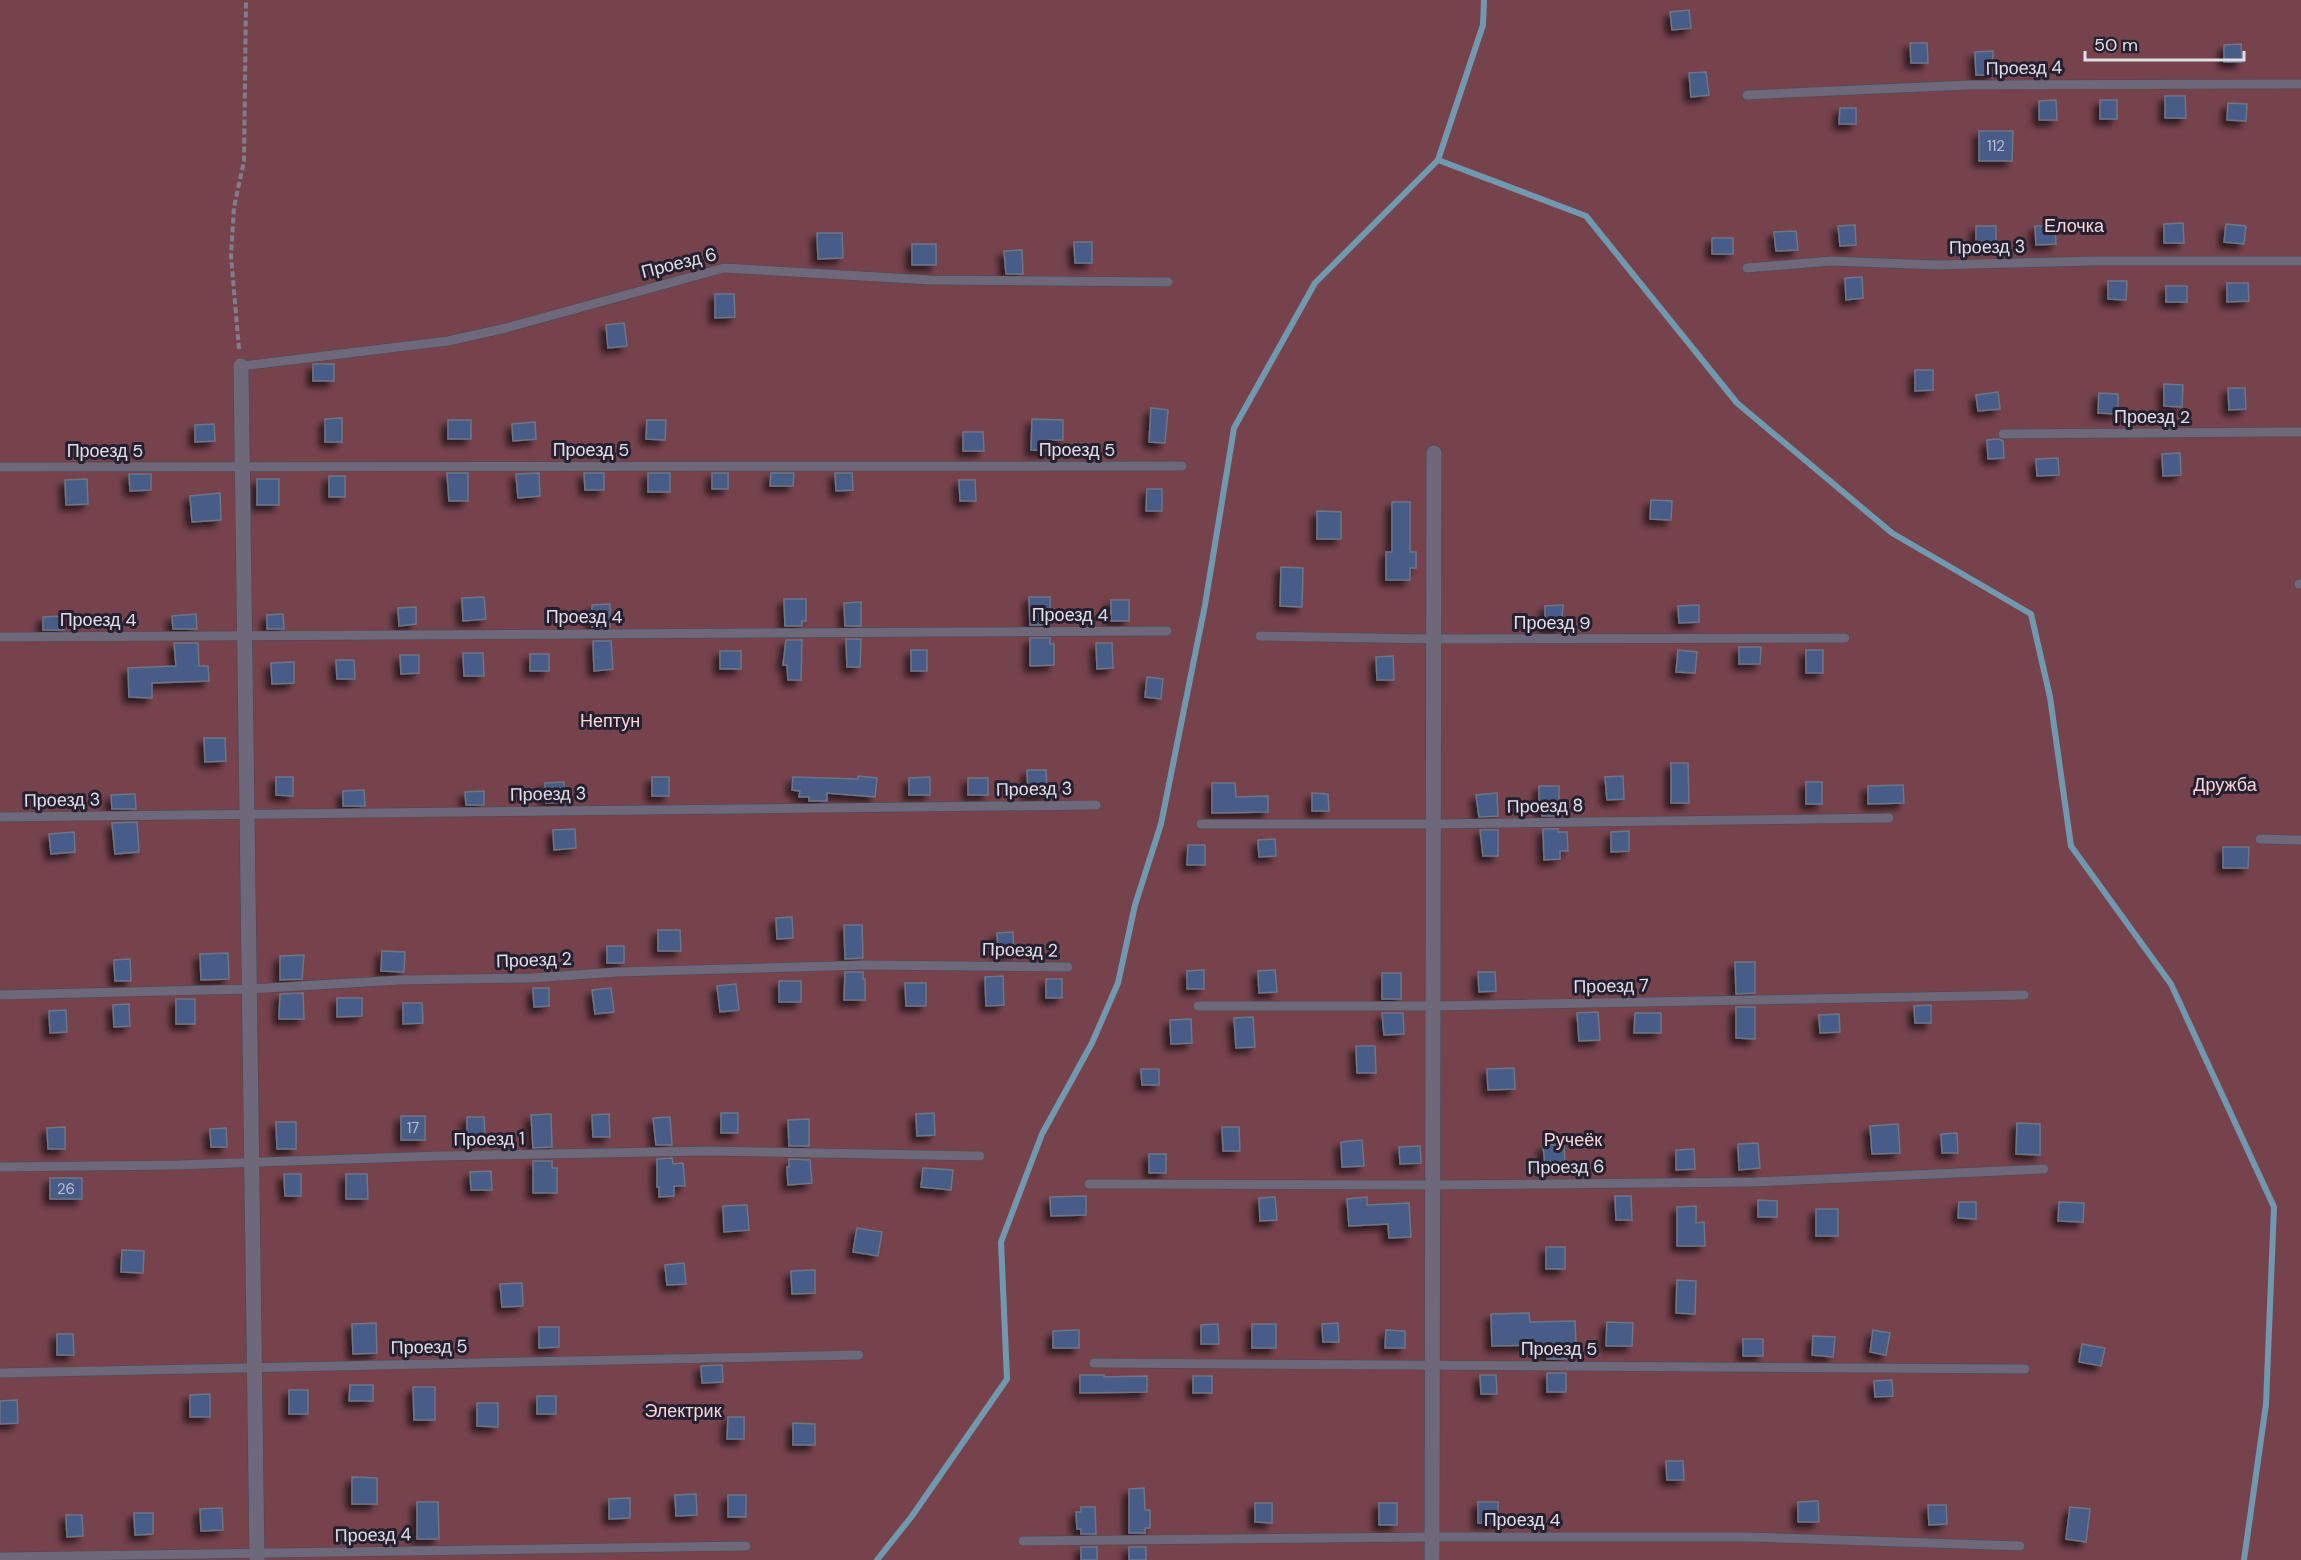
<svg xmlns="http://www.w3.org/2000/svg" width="2301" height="1560" font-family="'DM Sans',sans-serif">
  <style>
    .green { fill: #76434d }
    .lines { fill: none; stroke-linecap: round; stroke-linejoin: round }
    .stream { stroke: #7099af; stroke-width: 6 }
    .building { fill: #465b86; stroke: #6d7687; stroke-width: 1.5; filter: url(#shadow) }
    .service-casing { stroke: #4b4754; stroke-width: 10 }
    .minor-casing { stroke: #4b4754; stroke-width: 16 }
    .path { stroke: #817e8b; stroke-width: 4; stroke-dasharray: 6 3; stroke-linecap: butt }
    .service { stroke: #6d687a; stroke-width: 9 }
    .minor { stroke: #6d687a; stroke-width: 15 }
    .labels { text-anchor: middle; stroke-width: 6; stroke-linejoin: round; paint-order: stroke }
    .number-label { font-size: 15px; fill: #babdd0 }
    .street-label { font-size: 18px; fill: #e0dee8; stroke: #25202f }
    .park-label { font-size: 18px; fill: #fad5db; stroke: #25202f }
  </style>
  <defs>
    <filter id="shadow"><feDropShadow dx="-5.5" dy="5.5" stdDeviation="3" flood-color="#0009"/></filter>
  </defs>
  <rect width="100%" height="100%" fill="#2e2a39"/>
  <rect class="green" x="0" y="0" width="2301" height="1560"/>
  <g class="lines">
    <g class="stream">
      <polyline points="1438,160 1586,216 1737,403 1892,533 2031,614 2050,697 2071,846 2171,984 2274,1207 2266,1404 2244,1560"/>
      <polyline points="877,1560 912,1516 1007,1379 1001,1242 1042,1134 1092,1043 1118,983 1135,905 1161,824 1205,605 1234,428 1315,283 1438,160 1483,25 1484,0"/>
    </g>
  </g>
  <g class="building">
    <polygon points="1689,10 1691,28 1672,30 1670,12"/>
    <polygon points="1910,43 1927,43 1928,63 1911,63"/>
    <polygon points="2241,44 2242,62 2224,62 2224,45"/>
    <polygon points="1993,51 1993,75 1976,75 1975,52"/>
    <polygon points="1706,72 1709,95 1691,97 1689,73"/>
    <polygon points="2165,96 2185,96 2186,118 2165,118"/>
    <polygon points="2056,100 2057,120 2039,120 2039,101"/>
    <rect x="2100" y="100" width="17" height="19"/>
    <polygon points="2228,103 2247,104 2246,121 2227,120"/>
    <polygon points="1840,108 1856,108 1856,124 1839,124"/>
    <polygon points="1979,131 2013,131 2012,161 1979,161"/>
    <polygon points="2183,223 2184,243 2164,243 2164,224"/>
    <polygon points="2226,224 2246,226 2244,244 2224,242"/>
    <polygon points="1855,225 1856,245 1840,246 1838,226"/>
    <rect x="1976" y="226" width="20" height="20"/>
    <polygon points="2035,226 2055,226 2056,244 2036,245"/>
    <polygon points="1796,231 1798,250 1776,251 1774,232"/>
    <polygon points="817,233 842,233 843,258 818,259"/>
    <rect x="1712" y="238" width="21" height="16"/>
    <polygon points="1074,242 1092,242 1092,263 1075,263"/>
    <rect x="912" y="244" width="24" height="21"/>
    <polygon points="1022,250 1023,274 1006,274 1004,251"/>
    <polygon points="1862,277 1863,298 1846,300 1845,278"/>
    <polygon points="2108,281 2127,281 2126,300 2108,299"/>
    <polygon points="2227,283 2248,283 2249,301 2227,302"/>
    <rect x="2166" y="286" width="21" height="16"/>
    <polygon points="715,294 734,294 735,317 715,318"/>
    <polygon points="624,323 627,346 608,348 606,325"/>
    <rect x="313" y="364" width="21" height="17"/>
    <polygon points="1915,370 1933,370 1933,390 1915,391"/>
    <polygon points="2164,384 2183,385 2182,407 2164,406"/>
    <polygon points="2228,388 2245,388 2246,409 2229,410"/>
    <polygon points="1998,392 2000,409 1978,411 1976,395"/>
    <polygon points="2099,393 2118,394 2118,414 2098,413"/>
    <polygon points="1151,408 1168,410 1165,443 1149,442"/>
    <polygon points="342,418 342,442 325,442 325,419"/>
    <polygon points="1032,419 1063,420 1063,440 1049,440 1048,451 1031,450"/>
    <rect x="448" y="420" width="23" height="19"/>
    <polygon points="647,420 666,420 665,440 646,439"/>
    <polygon points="535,422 536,439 513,441 512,424"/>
    <polygon points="214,424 215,441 195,442 195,425"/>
    <polygon points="963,432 983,432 984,451 963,451"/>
    <polygon points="1999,439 2003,441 2004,458 1988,459 1987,440"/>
    <polygon points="2180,453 2181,475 2163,476 2162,454"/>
    <polygon points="2058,458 2059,475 2037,476 2036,459"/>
    <polygon points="447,473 468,473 468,501 449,501"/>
    <polygon points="539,473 540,496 518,498 516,474"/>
    <polygon points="584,473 604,473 604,490 585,490"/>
    <rect x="648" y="473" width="22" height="19"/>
    <rect x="712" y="473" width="16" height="16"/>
    <polygon points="771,473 794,473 793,486 770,486"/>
    <polygon points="835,473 852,473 853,490 836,491"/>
    <polygon points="129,474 151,474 151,490 130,491"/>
    <rect x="329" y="476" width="16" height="21"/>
    <polygon points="87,479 88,504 66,505 65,480"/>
    <rect x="257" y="479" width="22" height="26"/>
    <polygon points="959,480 975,480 976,501 960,501"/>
    <polygon points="1147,489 1162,489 1162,511 1146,511"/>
    <polygon points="220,493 221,520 192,522 190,496"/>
    <polygon points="1651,500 1672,501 1671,520 1650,519"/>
    <polygon points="1392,502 1410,502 1410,552 1416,552 1416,568 1410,568 1410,580 1386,580 1386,552 1392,552"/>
    <polygon points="1317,511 1341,512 1341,539 1317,539"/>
    <polygon points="1281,567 1303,568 1302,607 1280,606"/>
    <polygon points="484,597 486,619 463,621 462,598"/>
    <polygon points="1029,597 1050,597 1050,625 1030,625"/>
    <polygon points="784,599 806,599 806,621 802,621 802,626 785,626"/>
    <rect x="1111" y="600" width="18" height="21"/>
    <polygon points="861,602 861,626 845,626 844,603"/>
    <polygon points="610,604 610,627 592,627 592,605"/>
    <polygon points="1563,605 1561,629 1545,628 1545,606"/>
    <polygon points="1699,605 1699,622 1679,623 1678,606"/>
    <polygon points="416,607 416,624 399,626 398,608"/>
    <polygon points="196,614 197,629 173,629 172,616"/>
    <polygon points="283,614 284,629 267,629 267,615"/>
    <polygon points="64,616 64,630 43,630 43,617"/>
    <polygon points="1030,638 1050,638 1050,644 1054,644 1054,665 1030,666"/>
    <polygon points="846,639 861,639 860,667 847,667"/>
    <polygon points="786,640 802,640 801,680 788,680 787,665 783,665"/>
    <polygon points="593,641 611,641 613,669 594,671"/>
    <polygon points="174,643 198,643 199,666 208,666 209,681 152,683 152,698 129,697 128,668 176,666"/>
    <polygon points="1096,643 1112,643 1113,668 1097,669"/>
    <polygon points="1739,647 1761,647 1760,664 1739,664"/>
    <rect x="911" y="650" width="16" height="21"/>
    <polygon points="1678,650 1697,652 1695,673 1676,672"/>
    <rect x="1806" y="650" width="17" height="23"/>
    <rect x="720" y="651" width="21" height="18"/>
    <polygon points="463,653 483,653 484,676 464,676"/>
    <rect x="530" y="654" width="19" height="17"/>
    <polygon points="400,655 419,655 419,673 401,674"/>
    <polygon points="1393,656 1394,680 1377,680 1376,657"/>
    <polygon points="336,660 354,660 355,679 337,679"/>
    <polygon points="294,662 294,683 272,684 271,663"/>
    <polygon points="1147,677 1163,679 1161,699 1145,697"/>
    <polygon points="204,738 225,738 226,761 205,762"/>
    <polygon points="1671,763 1688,763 1689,803 1671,803"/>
    <polygon points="1027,770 1046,770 1047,795 1028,796"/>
    <polygon points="858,776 877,778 875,797 827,793 827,801 809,801 809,797 799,797 800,791 792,790 793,777 858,779"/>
    <polygon points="1623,776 1624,799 1607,800 1605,777"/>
    <polygon points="276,777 293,777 293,796 276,795"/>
    <rect x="652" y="777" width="17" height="19"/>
    <polygon points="930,777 930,795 909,795 909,778"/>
    <rect x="968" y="778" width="20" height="17"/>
    <polygon points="564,782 564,802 546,803 545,783"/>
    <rect x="1806" y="782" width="16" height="22"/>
    <polygon points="1212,783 1235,783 1236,797 1268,796 1268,812 1212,813"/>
    <polygon points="1903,785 1904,803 1868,804 1868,786"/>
    <polygon points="1539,786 1559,786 1559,816 1542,816 1542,805 1539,805"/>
    <polygon points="364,790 365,806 343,806 343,791"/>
    <polygon points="484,791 484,805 466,805 465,792"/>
    <polygon points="1312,793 1328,794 1329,811 1312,811"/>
    <polygon points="1497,793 1498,816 1479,817 1476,795"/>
    <polygon points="135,794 136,809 112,809 111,795"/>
    <polygon points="137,822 139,852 115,854 112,823"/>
    <polygon points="575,829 576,848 554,850 553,830"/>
    <polygon points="1543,829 1558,829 1558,832 1567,832 1568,851 1560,851 1560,859 1544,860"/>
    <polygon points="1480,830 1498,830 1498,856 1483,856"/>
    <polygon points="1629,831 1629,851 1611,852 1611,832"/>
    <polygon points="74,832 75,852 51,854 49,834"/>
    <polygon points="1275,839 1276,856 1259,857 1258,840"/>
    <polygon points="1188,845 1205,845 1205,865 1187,865"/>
    <polygon points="2223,847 2249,847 2248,868 2223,868"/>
    <polygon points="792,917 793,938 777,939 776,918"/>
    <polygon points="844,925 862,925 863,958 845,959"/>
    <polygon points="658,930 680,930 681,951 658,951"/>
    <polygon points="1013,932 1014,953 998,954 997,933"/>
    <rect x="607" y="946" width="17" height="17"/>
    <polygon points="382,951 405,952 404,972 381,971"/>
    <polygon points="228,953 229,979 201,980 200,954"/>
    <polygon points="304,955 302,979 280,980 280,956"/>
    <polygon points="130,959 131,981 115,981 114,960"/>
    <polygon points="1735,962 1755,962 1755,993 1736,994"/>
    <polygon points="1204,970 1204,989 1187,989 1187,971"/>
    <polygon points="1275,970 1277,992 1259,993 1258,971"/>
    <polygon points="845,972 863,972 863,979 865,979 865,1000 844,1000"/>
    <polygon points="1478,972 1495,972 1496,991 1479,992"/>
    <rect x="1382" y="973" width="19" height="26"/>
    <polygon points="1003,976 1004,1005 986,1006 985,977"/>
    <rect x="1046" y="979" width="16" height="19"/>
    <rect x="779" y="981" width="22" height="21"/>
    <polygon points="905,983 926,983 926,1006 906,1006"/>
    <polygon points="736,984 739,1010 720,1012 717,986"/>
    <polygon points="533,988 549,988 549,1006 534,1007"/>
    <polygon points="611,988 614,1012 595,1014 592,990"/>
    <polygon points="303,993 304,1019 279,1019 280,994"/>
    <polygon points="337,998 362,998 362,1016 337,1017"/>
    <rect x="176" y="999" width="19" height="25"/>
    <polygon points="403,1003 422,1003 423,1023 403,1024"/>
    <polygon points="129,1004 130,1026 114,1027 113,1005"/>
    <polygon points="1931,1005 1931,1023 1915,1023 1914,1006"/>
    <polygon points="1736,1007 1755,1007 1755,1039 1736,1038"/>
    <polygon points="66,1010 67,1032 50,1033 49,1011"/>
    <polygon points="1598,1012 1600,1040 1579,1041 1577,1013"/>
    <polygon points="1382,1013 1403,1013 1404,1034 1384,1035"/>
    <polygon points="1635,1013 1661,1013 1661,1033 1634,1033"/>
    <polygon points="1839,1014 1840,1032 1820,1033 1819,1015"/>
    <polygon points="1253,1017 1255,1047 1236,1048 1234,1018"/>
    <polygon points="1191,1019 1192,1043 1171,1044 1170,1020"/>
    <polygon points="1356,1046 1375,1046 1376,1073 1357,1073"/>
    <polygon points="1514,1068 1515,1089 1488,1090 1487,1069"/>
    <polygon points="1141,1069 1159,1069 1159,1085 1142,1085"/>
    <rect x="721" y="1113" width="17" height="20"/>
    <polygon points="934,1113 935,1135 917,1136 916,1114"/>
    <polygon points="551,1114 552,1147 533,1148 531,1115"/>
    <polygon points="609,1114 610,1137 593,1137 592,1115"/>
    <rect x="401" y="1116" width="24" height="24"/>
    <polygon points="467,1117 484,1117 485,1139 467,1139"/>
    <polygon points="670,1117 672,1145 656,1145 653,1118"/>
    <polygon points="809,1119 809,1146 789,1146 788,1120"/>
    <polygon points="276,1122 296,1122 296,1149 277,1149"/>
    <polygon points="2017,1123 2040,1124 2040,1155 2016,1154"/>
    <polygon points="1898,1124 1900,1153 1872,1154 1870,1126"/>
    <polygon points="65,1127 65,1149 48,1149 47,1128"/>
    <polygon points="1222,1127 1239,1127 1240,1151 1223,1151"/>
    <polygon points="226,1128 227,1147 211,1147 210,1129"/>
    <polygon points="1957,1133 1958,1153 1942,1153 1941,1134"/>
    <polygon points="1362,1140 1364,1166 1342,1167 1341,1142"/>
    <polygon points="1758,1143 1760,1168 1739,1170 1738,1144"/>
    <polygon points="1564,1144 1565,1165 1545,1166 1543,1145"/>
    <polygon points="1420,1146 1421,1163 1400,1164 1399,1147"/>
    <polygon points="1694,1149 1695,1169 1676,1170 1676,1150"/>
    <rect x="1149" y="1154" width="17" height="19"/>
    <polygon points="672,1158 673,1164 683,1163 685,1186 674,1186 674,1196 659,1197 659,1187 657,1187 657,1159"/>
    <polygon points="789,1159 810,1160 812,1183 788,1185 787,1167 789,1167"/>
    <polygon points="533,1161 552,1161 552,1168 557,1168 557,1193 533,1193"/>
    <polygon points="923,1168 953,1170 951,1190 921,1187"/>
    <polygon points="491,1171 492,1190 471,1190 470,1172"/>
    <polygon points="284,1174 301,1174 301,1196 285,1196"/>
    <polygon points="346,1174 367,1174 368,1199 346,1199"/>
    <rect x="50" y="1178" width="32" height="21"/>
    <polygon points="1086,1196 1086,1215 1051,1216 1050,1197"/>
    <polygon points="1615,1196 1631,1196 1632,1220 1616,1220"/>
    <polygon points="1275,1197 1277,1220 1260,1221 1259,1198"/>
    <polygon points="1367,1197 1367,1205 1409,1203 1411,1237 1389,1238 1388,1224 1349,1226 1347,1199"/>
    <polygon points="1758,1200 1777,1201 1777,1217 1758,1217"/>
    <polygon points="1959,1202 1976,1202 1976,1219 1958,1218"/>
    <polygon points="2059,1202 2084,1203 2083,1222 2058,1221"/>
    <polygon points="747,1205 749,1230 724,1232 723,1206"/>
    <polygon points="1696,1206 1696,1223 1704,1222 1705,1246 1677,1246 1677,1207"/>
    <rect x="1816" y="1209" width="22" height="27"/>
    <polygon points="857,1228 882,1232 878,1256 853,1252"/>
    <rect x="1546" y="1247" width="19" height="22"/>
    <polygon points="122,1250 144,1251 143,1273 121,1272"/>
    <polygon points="684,1263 686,1284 667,1285 665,1265"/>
    <polygon points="815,1270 815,1293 792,1294 791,1271"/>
    <polygon points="1677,1280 1696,1281 1695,1314 1676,1313"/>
    <polygon points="522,1283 523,1306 502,1307 500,1284"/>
    <polygon points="1529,1313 1530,1322 1575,1321 1576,1344 1566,1345 1566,1359 1547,1359 1547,1345 1492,1346 1491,1314"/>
    <polygon points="1607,1322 1633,1323 1632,1346 1606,1346"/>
    <polygon points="376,1323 377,1353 353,1354 352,1324"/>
    <polygon points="1338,1323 1339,1342 1323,1342 1322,1324"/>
    <polygon points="1218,1324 1219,1344 1201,1344 1201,1325"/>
    <rect x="1252" y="1324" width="24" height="24"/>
    <polygon points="539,1327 559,1327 559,1347 539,1348"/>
    <polygon points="1079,1330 1079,1348 1053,1348 1053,1331"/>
    <polygon points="1386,1330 1405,1331 1405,1348 1385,1348"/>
    <polygon points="1873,1330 1890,1333 1886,1355 1870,1352"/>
    <polygon points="57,1334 73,1334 74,1355 57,1355"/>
    <polygon points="1813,1336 1835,1337 1833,1357 1812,1355"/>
    <rect x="1743" y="1339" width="20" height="17"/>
    <polygon points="2082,1344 2105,1348 2101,1366 2079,1362"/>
    <polygon points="722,1365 723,1382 702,1383 701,1366"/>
    <rect x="1547" y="1373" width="19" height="19"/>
    <polygon points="1080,1375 1104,1375 1104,1377 1147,1376 1147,1392 1080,1393"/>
    <polygon points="1480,1375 1496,1375 1497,1394 1481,1394"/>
    <rect x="1193" y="1376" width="19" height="17"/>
    <polygon points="1892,1380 1893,1396 1875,1397 1874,1381"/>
    <polygon points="350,1385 373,1385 373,1401 349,1401"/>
    <polygon points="413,1387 435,1387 435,1420 414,1420"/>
    <rect x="289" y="1390" width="19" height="24"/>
    <polygon points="210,1394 210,1417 190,1417 190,1395"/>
    <rect x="537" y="1396" width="19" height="18"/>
    <polygon points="17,1400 18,1423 0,1424 0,1401"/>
    <polygon points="477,1403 498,1403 498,1427 477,1426"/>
    <polygon points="728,1417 744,1417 744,1439 727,1439"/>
    <polygon points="793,1423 815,1424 815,1445 793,1445"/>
    <polygon points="1666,1461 1683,1461 1684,1480 1667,1480"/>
    <polygon points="352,1477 377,1478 377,1504 352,1504"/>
    <polygon points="1144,1488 1145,1510 1150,1510 1150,1528 1145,1528 1145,1533 1129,1533 1129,1489"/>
    <polygon points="696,1494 697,1515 676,1516 675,1495"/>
    <rect x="728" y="1495" width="18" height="22"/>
    <polygon points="630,1498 630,1518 609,1519 609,1499"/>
    <polygon points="1818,1501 1819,1522 1798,1522 1798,1502"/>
    <polygon points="417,1502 438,1502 439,1539 417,1539"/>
    <rect x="1478" y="1502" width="20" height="21"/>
    <polygon points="1255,1503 1272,1503 1272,1523 1255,1522"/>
    <rect x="1379" y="1503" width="18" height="22"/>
    <polygon points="1928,1505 1946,1505 1947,1524 1929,1525"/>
    <polygon points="1081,1507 1095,1507 1096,1534 1081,1534 1081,1529 1077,1529 1076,1512 1081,1512"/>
    <polygon points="2070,1507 2090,1509 2086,1542 2066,1539"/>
    <polygon points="222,1508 223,1530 201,1531 200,1509"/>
    <polygon points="134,1513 153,1513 153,1534 135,1535"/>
    <polygon points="66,1515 82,1515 83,1536 67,1537"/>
    <rect x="1081" y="1547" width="16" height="13"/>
    <rect x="1129" y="1547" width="17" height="13"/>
  </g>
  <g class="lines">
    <defs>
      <g id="service">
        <polyline points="1747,95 1969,85 2301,84"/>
        <polyline points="1747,268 1831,261 1937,265 2094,261 2301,261"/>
        <polyline points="241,366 448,341 506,328 724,268 930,280 1168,282"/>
        <polyline points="2003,434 2301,432"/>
        <polyline points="0,467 1182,466"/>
        <polyline points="2299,584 2301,584"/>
        <polyline points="1260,636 1434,639 1845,638"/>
        <polyline points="0,637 1167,631"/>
        <polyline points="0,817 1096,805"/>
        <polyline points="1201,824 1433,824 1889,818"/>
        <polyline points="2260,839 2301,840"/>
        <polyline points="0,995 249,989 400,980 532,978 618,972 867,965 1068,967"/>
        <polyline points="1198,1006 1433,1006 2024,995"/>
        <polyline points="0,1167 177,1165 439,1156 709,1151 980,1156"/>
        <polyline points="1089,1184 1433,1185 1754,1182 2044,1169"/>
        <polyline points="1094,1363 2025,1369"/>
        <polyline points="0,1373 859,1355"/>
        <polyline points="1023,1541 1432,1537 1748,1537 2020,1546"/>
        <polyline points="0,1557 746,1546"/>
      </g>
      <g id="minor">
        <polyline points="241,366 257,1560"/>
        <polyline points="1432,1560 1434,453"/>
      </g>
    </defs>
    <use href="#service" class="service-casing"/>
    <use href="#minor" class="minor-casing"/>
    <polyline class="path" points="239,349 231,256 234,207 244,161 246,0"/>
    <use href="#service" class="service"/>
    <use href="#minor" class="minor"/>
  </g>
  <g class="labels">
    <g class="number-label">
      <text x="1996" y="151">112</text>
      <text x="413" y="1133">17</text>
      <text x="66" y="1194">26</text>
    </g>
    <g class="street-label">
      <text transform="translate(2024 68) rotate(-1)" y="6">Проезд 4</text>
      <text transform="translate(1987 247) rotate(-1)" y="6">Проезд 3</text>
      <text transform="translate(679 263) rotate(-14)" y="6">Проезд 6</text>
      <text x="2152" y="423">Проезд 2</text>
      <text x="591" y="456">Проезд 5</text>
      <text x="1077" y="456">Проезд 5</text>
      <text x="105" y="457">Проезд 5</text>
      <text x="1070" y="621">Проезд 4</text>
      <text x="584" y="623">Проезд 4</text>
      <text x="98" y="626">Проезд 4</text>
      <text x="1552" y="629">Проезд 9</text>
      <text transform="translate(1034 789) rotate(-1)" y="6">Проезд 3</text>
      <text transform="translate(548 794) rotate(-1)" y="6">Проезд 3</text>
      <text transform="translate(62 800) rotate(-1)" y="6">Проезд 3</text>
      <text transform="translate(1545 806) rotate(-1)" y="6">Проезд 8</text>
      <text transform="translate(1020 950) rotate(1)" y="6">Проезд 2</text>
      <text transform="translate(534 960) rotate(-2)" y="6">Проезд 2</text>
      <text transform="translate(1611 986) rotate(-1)" y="6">Проезд 7</text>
      <text transform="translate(489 1139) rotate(-1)" y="6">Проезд 1</text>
      <text transform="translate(1566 1167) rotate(-1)" y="6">Проезд 6</text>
      <text transform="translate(429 1347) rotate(-1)" y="6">Проезд 5</text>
      <text x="1559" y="1355">Проезд 5</text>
      <text x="1522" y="1526">Проезд 4</text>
      <text transform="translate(373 1535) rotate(-1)" y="6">Проезд 4</text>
    </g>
    <g class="park-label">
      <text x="2074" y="232">Елочка</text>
      <text x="610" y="727">Нептун</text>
      <text x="2225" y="791">Дружба</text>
      <text x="1573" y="1146">Ручеёк</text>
      <text x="683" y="1417">Электрик</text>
    </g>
  </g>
  <path d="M2085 51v9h159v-9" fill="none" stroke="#e0dee8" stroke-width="3"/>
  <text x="2094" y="51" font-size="18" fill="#e0dee8" stroke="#25202f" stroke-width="4.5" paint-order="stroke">50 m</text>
</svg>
